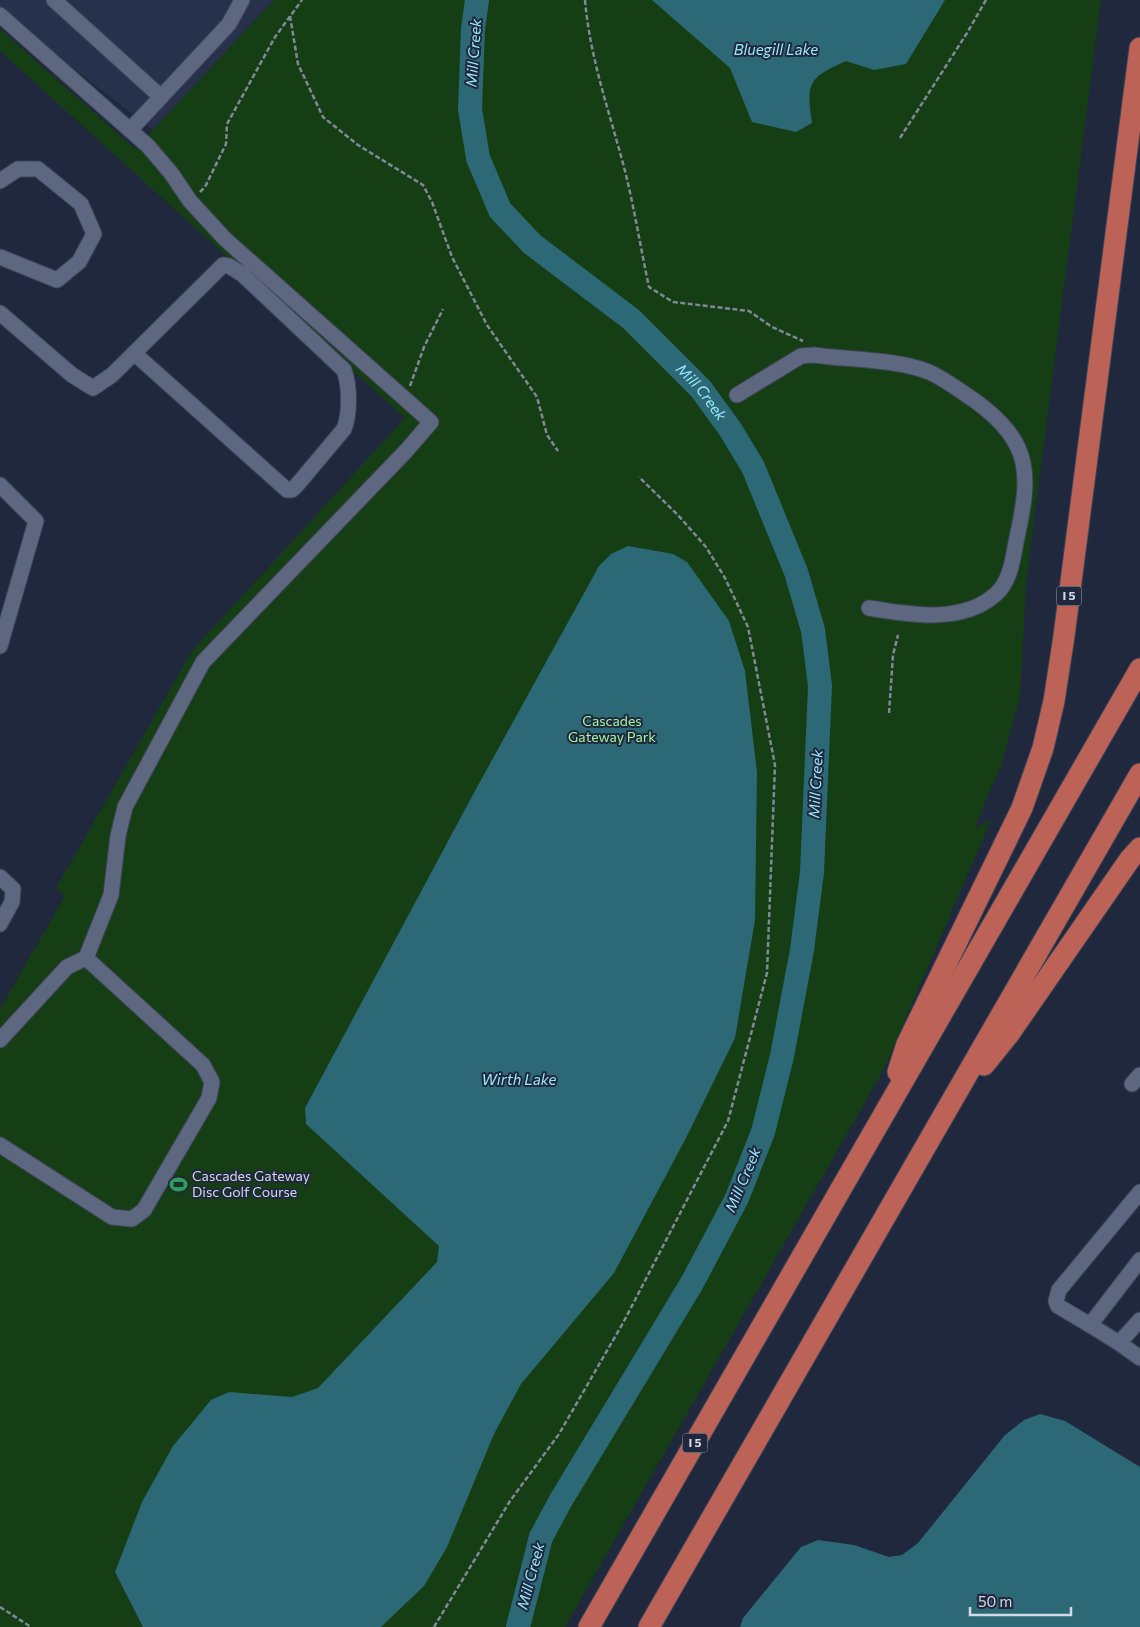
<svg xmlns="http://www.w3.org/2000/svg" width="1140" height="1627" font-family="Commissioner,sans-serif">
  <style>
    .built { fill: #28314c }
    .green { fill: #163e14 }
    .water { fill: #2c6876 }
    .lines { fill: none; stroke-linecap: round; stroke-linejoin: round }
    .river { stroke: #2c6876; stroke-width: 24 }
    .minor-casing { stroke: #3e4557; stroke-width: 17 }
    .highway-casing { stroke: #3e4557; stroke-width: 23 }
    .path { stroke: #818899; stroke-width: 2.5; stroke-dasharray: 5 2.5; stroke-linecap: butt }
    .minor { stroke: #5d677f; stroke-width: 15 }
    .highway { stroke: #bd6256; stroke-width: 21 }
    .labels { text-anchor: middle; stroke-width: 4; stroke-linejoin: round; paint-order: stroke }
    .shield { fill: #20283d; stroke: #9da4b4; stroke-width: 1 }
    .shield-label { font-size: 12px; font-weight: bold; fill: #d3d9e7 }
    .park-label { font-size: 14px; fill: #a5f59f; stroke: #20283d }
    .poi-label { font-size: 14px; fill: #d3d9e7; stroke: #20283d; text-anchor: start }
    .water-label { font-size: 15px; font-style: italic; fill: #99e9fe; stroke: #20283d }
  </style>
  <rect width="100%" height="100%" fill="#20283d"/>
  <polygon class="built" points="0,0 274,0 153,130 0,11"/>
  <polygon class="green" points="274,0 1101,0 1026,583 1020,697 1001,766 974,828 991,820 884,1069 565,1627 0,1627 0,1009 65,896 56,888 192,651 405,418 0,51 0,29 135,149"/>
  <g class="water">
    <path d="M652,0H945L906,64L874,70L846,61C808,78 806,83 812,123L796,132L752,122L730,68Z"/>
    <polygon points="628,546 673,554 687,562 729,621 745,671 757,772 755,920 735,1038 686,1138 614,1273 521,1384 494,1434 447,1547 424,1586 381,1627 143,1627 115,1572 142,1502 173,1446 211,1400 229,1392 292,1397 318,1388 437,1262 439,1246 306,1124 305,1108 476,789 599,566 611,554"/>
    <polygon points="1040,1414 1065,1421 1140,1467 1140,1627 740,1627 743,1618 801,1547 818,1540 854,1545 889,1557 902,1555 918,1543 1005,1435 1024,1420"/>
  </g>
  <g class="lines">
    <path class="river" id="s1" d="M477,0L473,29L470,109L478,158L500,210L532,244L631,319L701,389L730,429L753,467L796,572L813,630L820,686L812,872L802,950L782,1056L763,1132L737,1198L692,1283L561,1500L541,1537L518,1627"/>
    <defs>
      <g id="minor">
        <polyline points="54,0 161,97 130,130"/>
        <polyline points="0,15 148,146 171,173 190,201 225,239 431,422 406,451 203,662 125,807 118,836 111,895 86,958 67,967 0,1040"/>
        <polyline points="161,97 229,24 242,0"/>
        <polyline points="0,181 18,169 38,169 81,204 94,234 79,262 57,280 0,257"/>
        <path d="M0,313L72,375L93,388L112,375L218,270L223,265L229,266L242,274L344,370C350,386 350,414 344,429L297,485L292,490H287L134,353"/>
        <path d="M737,395L801,356L814,355C849,360 897,359 929,372C945,379 960,391 974,400C1033,443 1031,474 1016,542C1013,559 1010,582 996,594C963,624 910,615 869,608"/>
        <polyline points="0,485 36,521 0,646"/>
        <polyline points="0,877 13,889 12,902 0,924"/>
        <polyline points="1132,1084 1140,1075"/>
        <polyline points="0,1145 112,1217 132,1219 144,1210 209,1098 212,1082 203,1065 86,958"/>
        <polyline points="1140,1260 1090,1325 1119,1343 1140,1320"/>
        <polyline points="1090,1325 1058,1306 1056,1301 1059,1290 1140,1192"/>
        <polyline points="1119,1343 1140,1358"/>
      </g>
      <g id="highway">
        <polyline points="984,1065 1009,1034 1130,859 1140,848"/>
        <polyline points="898,1072 907,1044 1022,808 1043,748 1054,701 1064,636 1140,48"/>
        <polyline points="589,1627 1140,669"/>
        <polyline points="649,1627 1140,774"/>
      </g>
    </defs>
    <use href="#minor" class="minor-casing"/>
    <use href="#highway" class="highway-casing"/>
    <g class="path">
      <path d="M585,0C590,60 611,116 626,175C635,212 641,250 649,287L673,302L749,311L772,327L803,341"/>
      <polyline points="290,16 298,64 323,117 358,145 423,185 432,202 452,257 487,325 537,397 547,435 558,451"/>
      <polyline points="900,138 967,33 986,0"/>
      <polyline points="200,192 205,187 226,144 227,124 275,37 302,0"/>
      <polyline points="410,386 424,347 443,309"/>
      <polyline points="889,713 893,655 898,635"/>
      <polyline points="0,1607 31,1627"/>
      <polyline points="434,1627 510,1501 559,1434 623,1323 728,1121 767,973 775,765 748,627 725,578 706,547 677,514 639,477"/>
    </g>
    <use href="#minor" class="minor"/>
    <use href="#highway" class="highway"/>
  </g>
  <defs>
    <symbol id="stadium-bare" viewBox="-9 -9 18 18"><path d="M0-5a6.5 5 0 1 0 0 10a6.5 5 0 1 0 0-10ZM-3.5-1.8h7v3.6h-7Z" fill="#2e9e5b" stroke="#20283d" stroke-width="2.5" paint-order="stroke"/></symbol>
  </defs>
  <g fill-rule="evenodd">
    <use href="#stadium-bare" x="166" y="1172" width="25" height="25"/>
  </g>
  <g class="labels">
    <g class="shield">
      <rect x="1056.5" y="586.5" width="25" height="19" rx="4"/>
      <rect x="682.5" y="1433.5" width="25" height="19" rx="4"/>
    </g>
    <g class="shield-label">
      <text x="1069" y="600">I 5</text>
      <text x="695" y="1447">I 5</text>
    </g>
    <g class="park-label">
      <text x="612" y="726">Cascades<tspan x="612" dy="16">Gateway Park</tspan></text>
    </g>
    <g class="poi-label">
      <text x="192" y="1181">Cascades Gateway<tspan x="192" dy="16">Disc Golf Course</tspan></text>
    </g>
    <g class="water-label">
      <text x="776" y="55">Bluegill Lake</text>
      <text transform="translate(474 53) rotate(-86)" y="5">Mill Creek</text>
      <text dy="5" stroke="none"><textPath href="#s1" startOffset="488">Mill Creek</textPath></text>
      <text transform="translate(816 784) rotate(-87)" y="5">Mill Creek</text>
      <text x="519" y="1085">Wirth Lake</text>
      <text transform="translate(743 1180) rotate(-67)" y="5">Mill Creek</text>
      <text transform="translate(531 1576) rotate(-75)" y="5">Mill Creek</text>
    </g>
  </g>
  <path d="M970 1607v8h101v-8" fill="none" stroke="#d3d9e7" stroke-width="2.5"/>
  <text x="978" y="1607" font-size="15" fill="#d3d9e7" stroke="#20283d" stroke-width="4" paint-order="stroke">50 m</text>
</svg>
